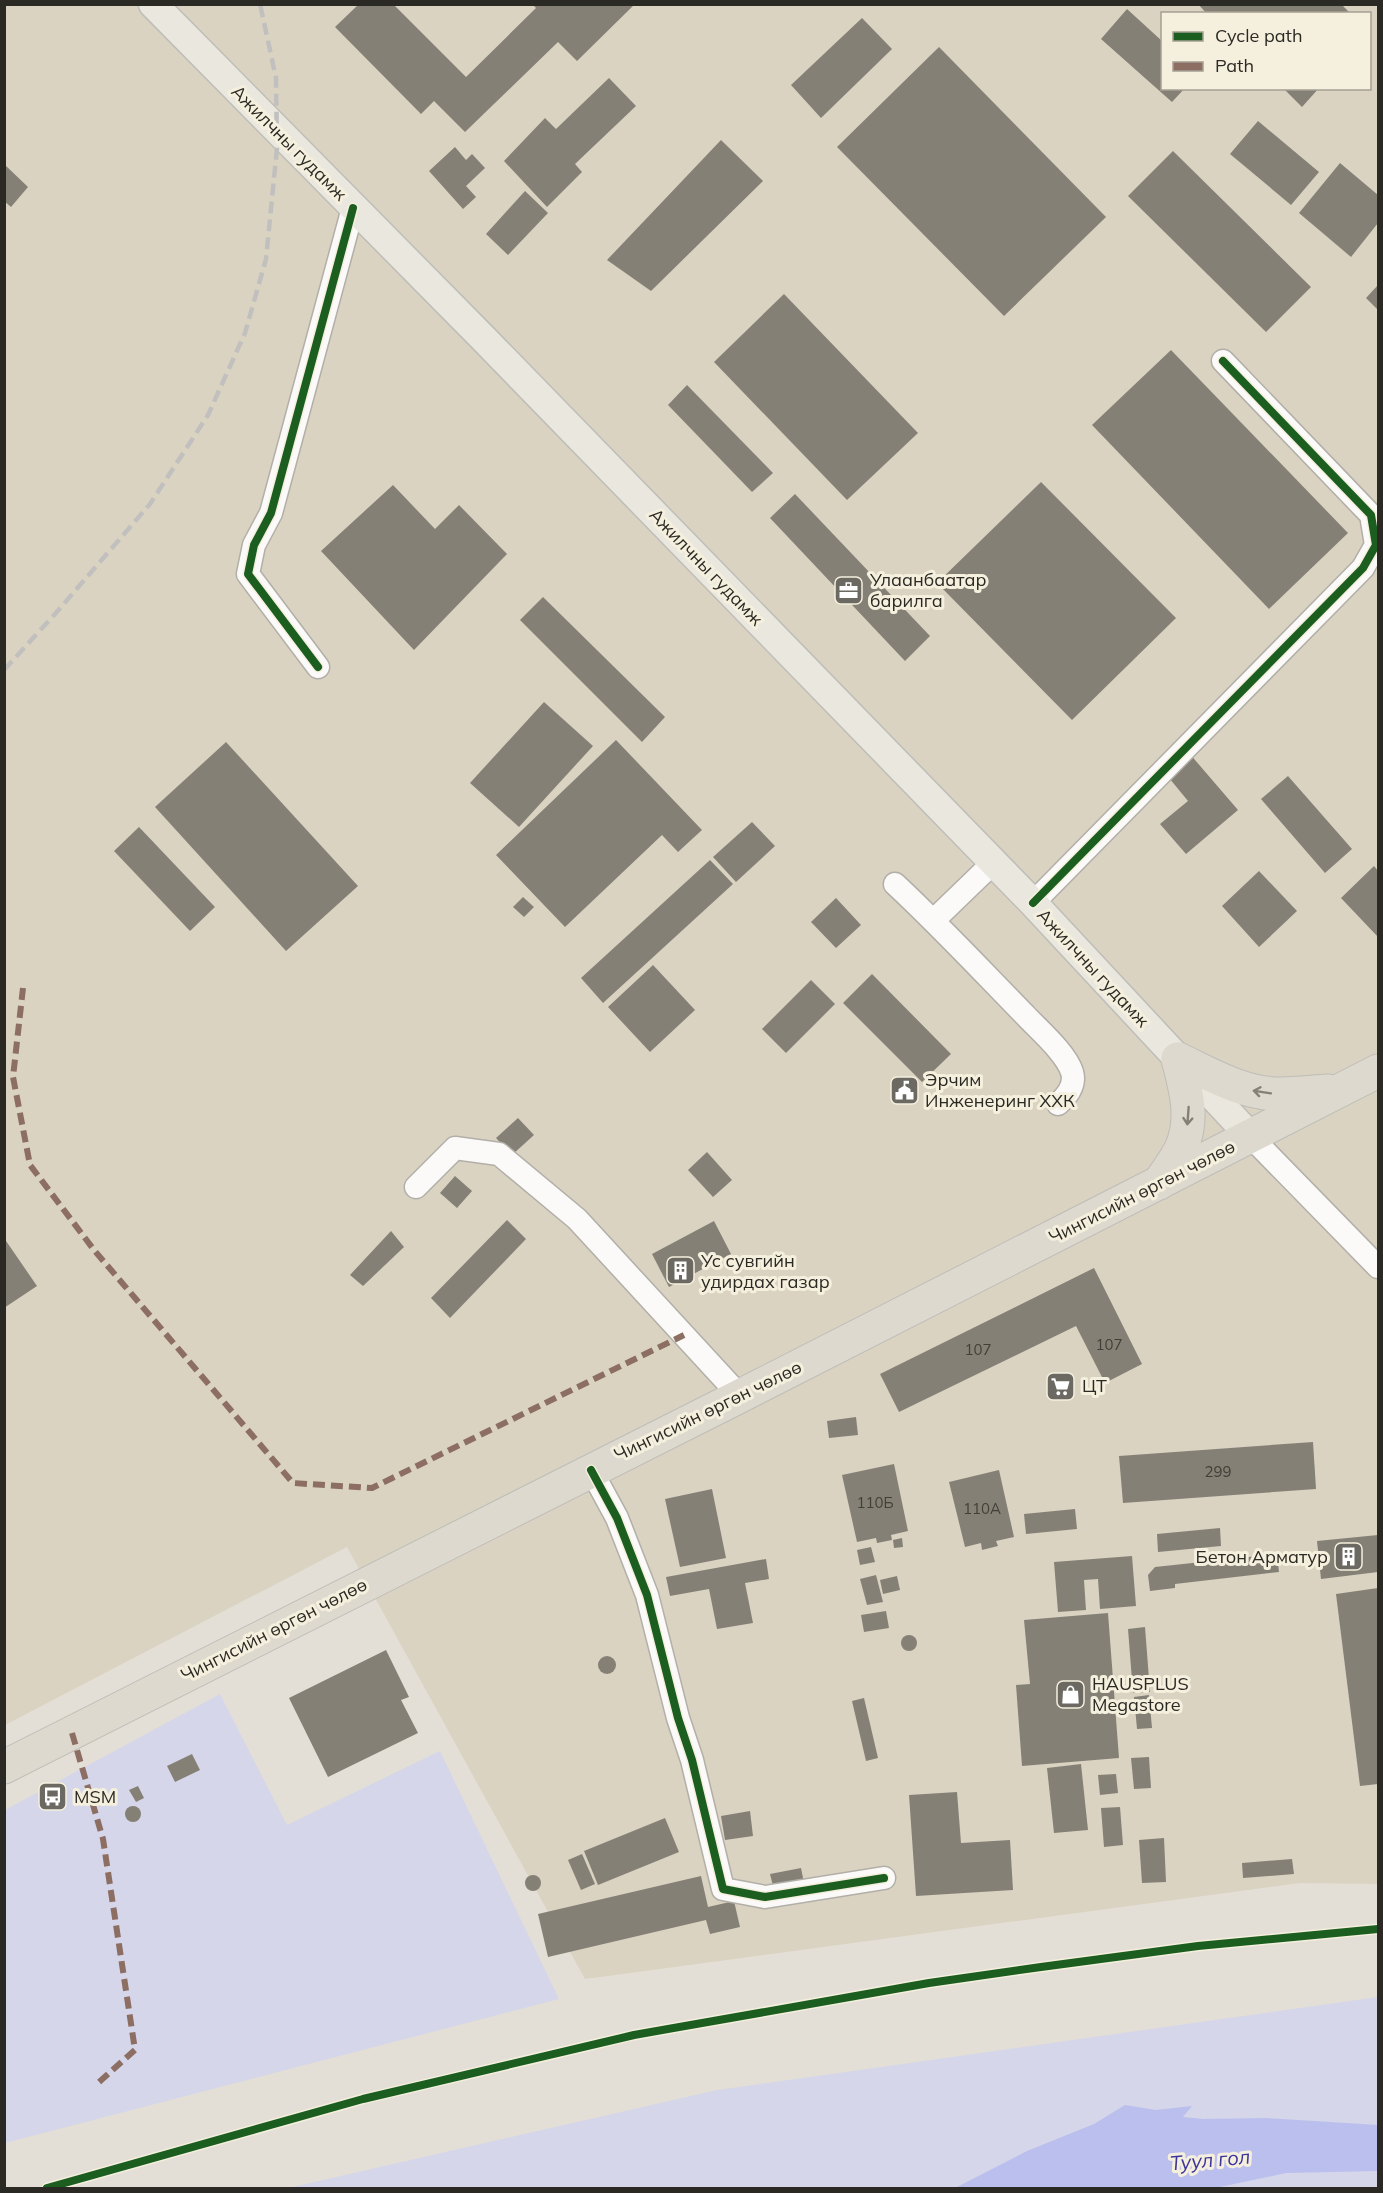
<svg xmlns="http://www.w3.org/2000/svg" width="1383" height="2193" font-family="Mulish,sans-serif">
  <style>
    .built { fill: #dad3c2; fill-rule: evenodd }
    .green { fill: #d5d6e9 }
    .water { fill: #bbbfed }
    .building { fill: #848076 }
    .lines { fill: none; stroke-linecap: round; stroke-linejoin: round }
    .minor-casing { stroke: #b2afa8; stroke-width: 25 }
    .major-casing { stroke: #bebdb8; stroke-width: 31 }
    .highway-casing { stroke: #bebdb8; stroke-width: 35 }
    .minor { stroke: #fbfaf9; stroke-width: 22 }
    .major { stroke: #eae7df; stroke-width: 28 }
    .highway { stroke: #ded9ce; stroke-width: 33 }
    .rail { stroke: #c1c0be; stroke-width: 4.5; stroke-dasharray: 12 6; stroke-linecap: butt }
    .quiet { stroke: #8d6e63; stroke-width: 6; stroke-dasharray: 12 6; stroke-linecap: butt }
    .cycleway-casing { stroke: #f5efde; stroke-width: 11 }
    .cycleway { stroke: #1b5e20; stroke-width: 8 }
    .oneway { stroke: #848178 }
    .labels { text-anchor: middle; stroke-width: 6; stroke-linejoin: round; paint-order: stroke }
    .number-label { font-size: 15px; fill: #413f38 }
    .street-label { font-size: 18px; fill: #2b2923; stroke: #f5efde }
    .poi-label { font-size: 18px; fill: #2b2923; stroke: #f5efde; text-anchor: start }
    .water-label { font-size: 20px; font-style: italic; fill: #3e379b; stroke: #f5efde }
  </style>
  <rect width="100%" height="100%" fill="#e3dfd6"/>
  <path class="built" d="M5,5H1378V1884L1300,1883L585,1979L347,1547L5,1725ZM1162,14H1370V88H1162Z"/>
  <g class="green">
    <polygon points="220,1694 287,1825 440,1751 559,1999 5,2143 5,1810"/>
    <polygon points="1378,1997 1378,2188 288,2188 717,2090"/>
  </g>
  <polygon class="water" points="1125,2105 1156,2110 1192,2106 1183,2117 1203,2119 1266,2118 1378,2125 1378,2171 1286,2173 1215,2188 955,2188 1027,2151 1094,2124"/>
  <g class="building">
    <polygon points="359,4 393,4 466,77 536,8 532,4 635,4 577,61 558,42 465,132 434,101 421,114 335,27"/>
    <polygon points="1198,4 1341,4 1351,14 1207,14"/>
    <polygon points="1127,9 1162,41 1162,88 1185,88 1172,102 1101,39"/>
    <polygon points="862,18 892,49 821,118 791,85"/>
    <polygon points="939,47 1106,217 1004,316 837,147"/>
    <polygon points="609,78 636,106 575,164 582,172 547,207 504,161 545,118 556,129"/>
    <polygon points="1283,88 1319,88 1302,107"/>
    <polygon points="1258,121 1319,172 1291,205 1230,154"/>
    <polygon points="721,140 763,181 651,291 607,260"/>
    <polygon points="455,147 466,160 472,154 485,168 466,186 476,197 463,209 429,171"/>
    <polygon points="1173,151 1311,287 1266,332 1128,196"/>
    <polygon points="1340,163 1378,195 1378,223 1351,257 1299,213"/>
    <polygon points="4,164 28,187 11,207 4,201"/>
    <polygon points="525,191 548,213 508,255 486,234"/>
    <polygon points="1378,285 1378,310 1366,298"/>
    <polygon points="784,294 918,433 847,500 714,362"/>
    <polygon points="1171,350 1348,533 1269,609 1092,425"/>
    <polygon points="687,385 773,473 752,492 668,405"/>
    <polygon points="1041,482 1176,618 1072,720 937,583"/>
    <polygon points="393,485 435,529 459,505 507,554 414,650 321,551"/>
    <polygon points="795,494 930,636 905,661 770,518"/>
    <polygon points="543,597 665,717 642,742 520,620"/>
    <polygon points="544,702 593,746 519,827 470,783"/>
    <polygon points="616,740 702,830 678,852 662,835 565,927 496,855"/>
    <polygon points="226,742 358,886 286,951 155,807"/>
    <polygon points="1189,753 1238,810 1186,854 1160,824 1188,801 1165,773"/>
    <polygon points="1288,776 1352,849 1325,873 1261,799"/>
    <polygon points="752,822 775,846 736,882 713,857"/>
    <polygon points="139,827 215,907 190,931 114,851"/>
    <polygon points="710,860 733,884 603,1003 581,978"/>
    <polygon points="1374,866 1378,871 1378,937 1341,898"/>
    <polygon points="1259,871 1297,911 1259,947 1222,906"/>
    <polygon points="523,897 534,907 524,917 513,907"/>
    <polygon points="836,898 861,925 836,948 811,922"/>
    <polygon points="653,965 695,1010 650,1052 608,1007"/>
    <polygon points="872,974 951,1054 922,1082 843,1003"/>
    <polygon points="811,980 835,1004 786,1053 762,1029"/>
    <polygon points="518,1118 534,1135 512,1155 496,1138"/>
    <polygon points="707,1152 732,1180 713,1197 688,1170"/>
    <polygon points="455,1176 472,1191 457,1208 440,1193"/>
    <polygon points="507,1220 526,1239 450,1318 431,1298"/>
    <polygon points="714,1221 731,1254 669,1287 652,1254"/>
    <polygon points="391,1231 404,1247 363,1286 350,1275"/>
    <polygon points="4,1238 37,1286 4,1308"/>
    <polygon points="1094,1268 1142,1364 1105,1383 1076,1326 899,1412 880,1374"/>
    <polygon points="856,1417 858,1435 829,1438 827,1421"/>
    <polygon points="1313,1442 1316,1489 1123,1503 1119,1456"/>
    <polygon points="894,1464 908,1531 891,1535 892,1540 877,1543 876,1538 857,1542 842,1475"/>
    <polygon points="999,1470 1014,1537 996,1541 998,1546 982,1550 981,1543 965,1547 949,1482"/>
    <polygon points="712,1489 726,1558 680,1567 665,1499"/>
    <polygon points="1075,1509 1077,1529 1026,1534 1024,1514"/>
    <polygon points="1220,1528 1221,1546 1158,1552 1157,1534"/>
    <polygon points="1378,1535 1378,1572 1321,1579 1317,1541"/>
    <polygon points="902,1538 903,1547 894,1548 893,1540"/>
    <polygon points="871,1547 875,1562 860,1565 857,1550"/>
    <polygon points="1277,1554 1279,1572 1175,1584 1175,1588 1150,1591 1148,1575 1155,1567"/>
    <polygon points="1132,1556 1136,1606 1100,1609 1098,1579 1084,1580 1086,1610 1058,1612 1054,1562"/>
    <polygon points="766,1559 769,1579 745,1583 753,1623 717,1629 709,1589 670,1596 666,1577"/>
    <polygon points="876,1575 883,1602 867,1605 860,1579"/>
    <polygon points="897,1576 900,1590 883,1594 880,1580"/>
    <polygon points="1378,1588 1378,1784 1360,1786 1336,1594"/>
    <polygon points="886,1611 889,1628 864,1632 861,1615"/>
    <polygon points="1108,1613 1119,1758 1022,1766 1016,1685 1030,1684 1024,1620"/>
    <polygon points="1145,1627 1150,1692 1133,1693 1128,1629"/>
    <circle cx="909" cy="1643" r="8"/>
    <polygon points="386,1650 409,1697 401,1700 418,1733 328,1777 289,1698"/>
    <circle cx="607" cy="1665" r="9"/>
    <polygon points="1149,1695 1152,1728 1137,1729 1134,1697"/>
    <polygon points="864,1698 878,1758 866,1761 852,1701"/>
    <polygon points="192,1754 200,1770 175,1782 167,1766"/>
    <polygon points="1149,1757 1151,1788 1134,1789 1131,1758"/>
    <polygon points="1081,1764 1088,1830 1054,1833 1047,1768"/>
    <polygon points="1116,1774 1118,1793 1100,1795 1098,1775"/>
    <polygon points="138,1786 144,1798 136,1802 129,1790"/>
    <polygon points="957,1792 961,1843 1010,1840 1013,1890 916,1896 909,1795"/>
    <circle cx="133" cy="1814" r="8"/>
    <polygon points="1120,1807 1123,1845 1104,1847 1101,1808"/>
    <polygon points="750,1811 753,1836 725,1840 721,1816"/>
    <polygon points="665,1818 679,1852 598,1885 584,1851"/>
    <polygon points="1164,1838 1166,1882 1142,1883 1139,1840"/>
    <polygon points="582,1854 595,1884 581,1890 568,1860"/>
    <polygon points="1292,1859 1294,1874 1243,1878 1242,1863"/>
    <polygon points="801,1868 804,1883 774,1890 770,1874"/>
    <circle cx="533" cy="1883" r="8"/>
    <polygon points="701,1876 708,1907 734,1901 740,1927 710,1934 706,1920 548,1957 538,1914"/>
  </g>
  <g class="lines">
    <defs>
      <g id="minor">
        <polyline points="318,667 248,574 254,545 271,513 353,208"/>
        <path d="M895,884C940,926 982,971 1025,1015C1039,1030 1066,1053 1072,1072C1076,1085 1067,1096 1058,1104"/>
        <polyline points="1033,903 1363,568 1376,545 1371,515 1223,361"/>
        <polyline points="934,920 993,863"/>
        <polyline points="1251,1137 1378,1267"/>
        <polyline points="416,1187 455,1148 499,1154 577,1219 740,1396"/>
        <polyline points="591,1470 617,1518 647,1595 678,1718 692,1760 723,1889 765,1897 884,1878"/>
      </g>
      <polyline id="major" points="153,4 484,339 1033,903 1251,1137"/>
      <g id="highway">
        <path d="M1178,1059C1210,1074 1243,1094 1280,1094C1296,1094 1312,1092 1328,1091"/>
        <path d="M1159,1183C1166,1173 1174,1162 1180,1151C1195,1120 1186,1090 1178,1059"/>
        <polyline points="4,1767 740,1396 1378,1071"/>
      </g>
    </defs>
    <use href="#minor" class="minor-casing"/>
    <use href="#major" class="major-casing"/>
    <use href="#highway" class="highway-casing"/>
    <use href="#minor" class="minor"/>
    <use href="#major" class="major"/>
    <use href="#highway" class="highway"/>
    <polyline class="rail" points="4,670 55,614 150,504 208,415 245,333 266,259 277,148 276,78 260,4"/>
    <g class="quiet">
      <polyline points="23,988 13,1077 30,1165 94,1250 293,1483 372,1488 684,1335"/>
      <polyline points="72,1733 103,1839 135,2050 97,2084"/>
    </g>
    <defs>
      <g id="cycleway">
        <polyline points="318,667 248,574 254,545 271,513 353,208"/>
        <polyline points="1033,903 1363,568 1376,545 1371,515 1223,361"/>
        <polyline points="591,1470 617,1518 647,1595 678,1718 692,1760 723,1889 765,1897 884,1878"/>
        <polyline points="47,2188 363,2099 634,2035 929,1983 1041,1967 1198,1946 1378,1929"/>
      </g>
    </defs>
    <use href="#cycleway" class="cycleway-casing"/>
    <use href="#cycleway" class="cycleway"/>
  </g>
  <defs><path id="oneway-shaft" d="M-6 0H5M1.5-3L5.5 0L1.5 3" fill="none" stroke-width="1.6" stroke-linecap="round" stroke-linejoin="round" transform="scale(1.5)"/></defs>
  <g class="oneway">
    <use href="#oneway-shaft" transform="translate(1262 1092) rotate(-171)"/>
    <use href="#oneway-shaft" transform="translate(1188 1116) rotate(94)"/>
  </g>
  <defs>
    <symbol id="office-square" viewBox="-11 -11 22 22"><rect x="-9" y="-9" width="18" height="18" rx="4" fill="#6b6962" stroke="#f5efde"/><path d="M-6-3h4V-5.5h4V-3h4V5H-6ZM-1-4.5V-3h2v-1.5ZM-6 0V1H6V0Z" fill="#fff"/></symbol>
    <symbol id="civic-square" viewBox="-11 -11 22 22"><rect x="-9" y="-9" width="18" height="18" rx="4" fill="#6b6962" stroke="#f5efde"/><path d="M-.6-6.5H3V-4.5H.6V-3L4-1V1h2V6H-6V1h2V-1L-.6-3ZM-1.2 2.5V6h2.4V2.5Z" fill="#fff"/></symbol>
    <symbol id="building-square" viewBox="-11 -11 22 22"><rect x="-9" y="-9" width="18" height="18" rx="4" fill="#6b6962" stroke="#f5efde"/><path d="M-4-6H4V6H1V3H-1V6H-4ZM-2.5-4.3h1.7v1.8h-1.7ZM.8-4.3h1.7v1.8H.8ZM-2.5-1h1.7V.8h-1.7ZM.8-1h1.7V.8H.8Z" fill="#fff"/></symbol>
    <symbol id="supermarket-square" viewBox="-11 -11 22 22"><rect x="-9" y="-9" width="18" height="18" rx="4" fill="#6b6962" stroke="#f5efde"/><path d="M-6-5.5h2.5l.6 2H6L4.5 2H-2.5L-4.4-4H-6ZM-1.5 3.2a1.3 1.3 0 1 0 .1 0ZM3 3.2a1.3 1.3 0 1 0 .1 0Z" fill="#fff"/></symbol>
    <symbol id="shop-square" viewBox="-11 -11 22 22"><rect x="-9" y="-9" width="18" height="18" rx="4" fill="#6b6962" stroke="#f5efde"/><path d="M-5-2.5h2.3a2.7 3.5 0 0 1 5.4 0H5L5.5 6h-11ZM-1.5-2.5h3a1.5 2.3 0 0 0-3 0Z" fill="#fff"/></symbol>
    <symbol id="bus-square" viewBox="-11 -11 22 22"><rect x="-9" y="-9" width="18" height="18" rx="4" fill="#6b6962" stroke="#f5efde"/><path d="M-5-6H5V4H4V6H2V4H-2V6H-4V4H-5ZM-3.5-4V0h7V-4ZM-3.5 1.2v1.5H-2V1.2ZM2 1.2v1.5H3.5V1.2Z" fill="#fff"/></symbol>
  </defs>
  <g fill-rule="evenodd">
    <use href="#office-square" x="832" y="574" width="33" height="33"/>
    <use href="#civic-square" x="888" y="1074" width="33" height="33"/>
    <use href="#building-square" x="664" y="1254" width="33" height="33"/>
    <use href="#supermarket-square" x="1044" y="1370" width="33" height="33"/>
    <use href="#building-square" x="1332" y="1540" width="33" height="33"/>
    <use href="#shop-square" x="1054" y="1678" width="33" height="33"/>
    <use href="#bus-square" x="36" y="1780" width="33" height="33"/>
  </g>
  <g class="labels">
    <g class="number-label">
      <text x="1109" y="1350">107</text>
      <text x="978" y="1355">107</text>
      <text x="1218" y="1477">299</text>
      <text x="875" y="1508">110Б</text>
      <text x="982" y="1514">110А</text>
    </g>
    <g class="street-label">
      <text transform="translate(289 143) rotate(45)" y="6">Ажилчны гудамж</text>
      <text transform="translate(706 567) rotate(46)" y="6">Ажилчны гудамж</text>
      <text transform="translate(1093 968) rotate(47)" y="6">Ажилчны гудамж</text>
      <text transform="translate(1142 1192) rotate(-27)" y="6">Чингисийн өргөн чөлөө</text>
      <text transform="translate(708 1411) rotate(-26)" y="6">Чингисийн өргөн чөлөө</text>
      <text transform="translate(274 1630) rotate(-27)" y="6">Чингисийн өргөн чөлөө</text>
    </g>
    <g class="poi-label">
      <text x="870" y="586">Улаанбаатар<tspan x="870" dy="21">барилга</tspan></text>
      <text x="925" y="1086">Эрчим<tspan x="925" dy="21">Инженеринг ХХК</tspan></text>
      <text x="701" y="1267">Ус сувгийн<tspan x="701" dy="21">удирдах газар</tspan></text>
      <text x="1082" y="1392">ЦТ</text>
      <text x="1328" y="1563" text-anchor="end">Бетон Арматур</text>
      <text x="1092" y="1690">HAUSPLUS<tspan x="1092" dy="21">Megastore</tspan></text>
      <text x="74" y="1803">MSM</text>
    </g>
    <g class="water-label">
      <text transform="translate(1210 2160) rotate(-5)" y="7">Туул гол</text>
    </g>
  </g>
  <rect width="1383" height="2193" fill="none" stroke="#2b2923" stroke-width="12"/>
  <rect x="1161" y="12" width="210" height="78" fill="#f5efde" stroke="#a4a093" stroke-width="1.5"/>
  <rect x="1173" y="32" width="30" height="9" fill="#1b5e20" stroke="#a4a093" stroke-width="1.5"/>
  <text x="1215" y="42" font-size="18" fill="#2b2923">Cycle path</text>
  <rect x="1173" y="62" width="30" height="9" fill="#8d6e63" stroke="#a4a093" stroke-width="1.5"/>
  <text x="1215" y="72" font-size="18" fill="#2b2923">Path</text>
</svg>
